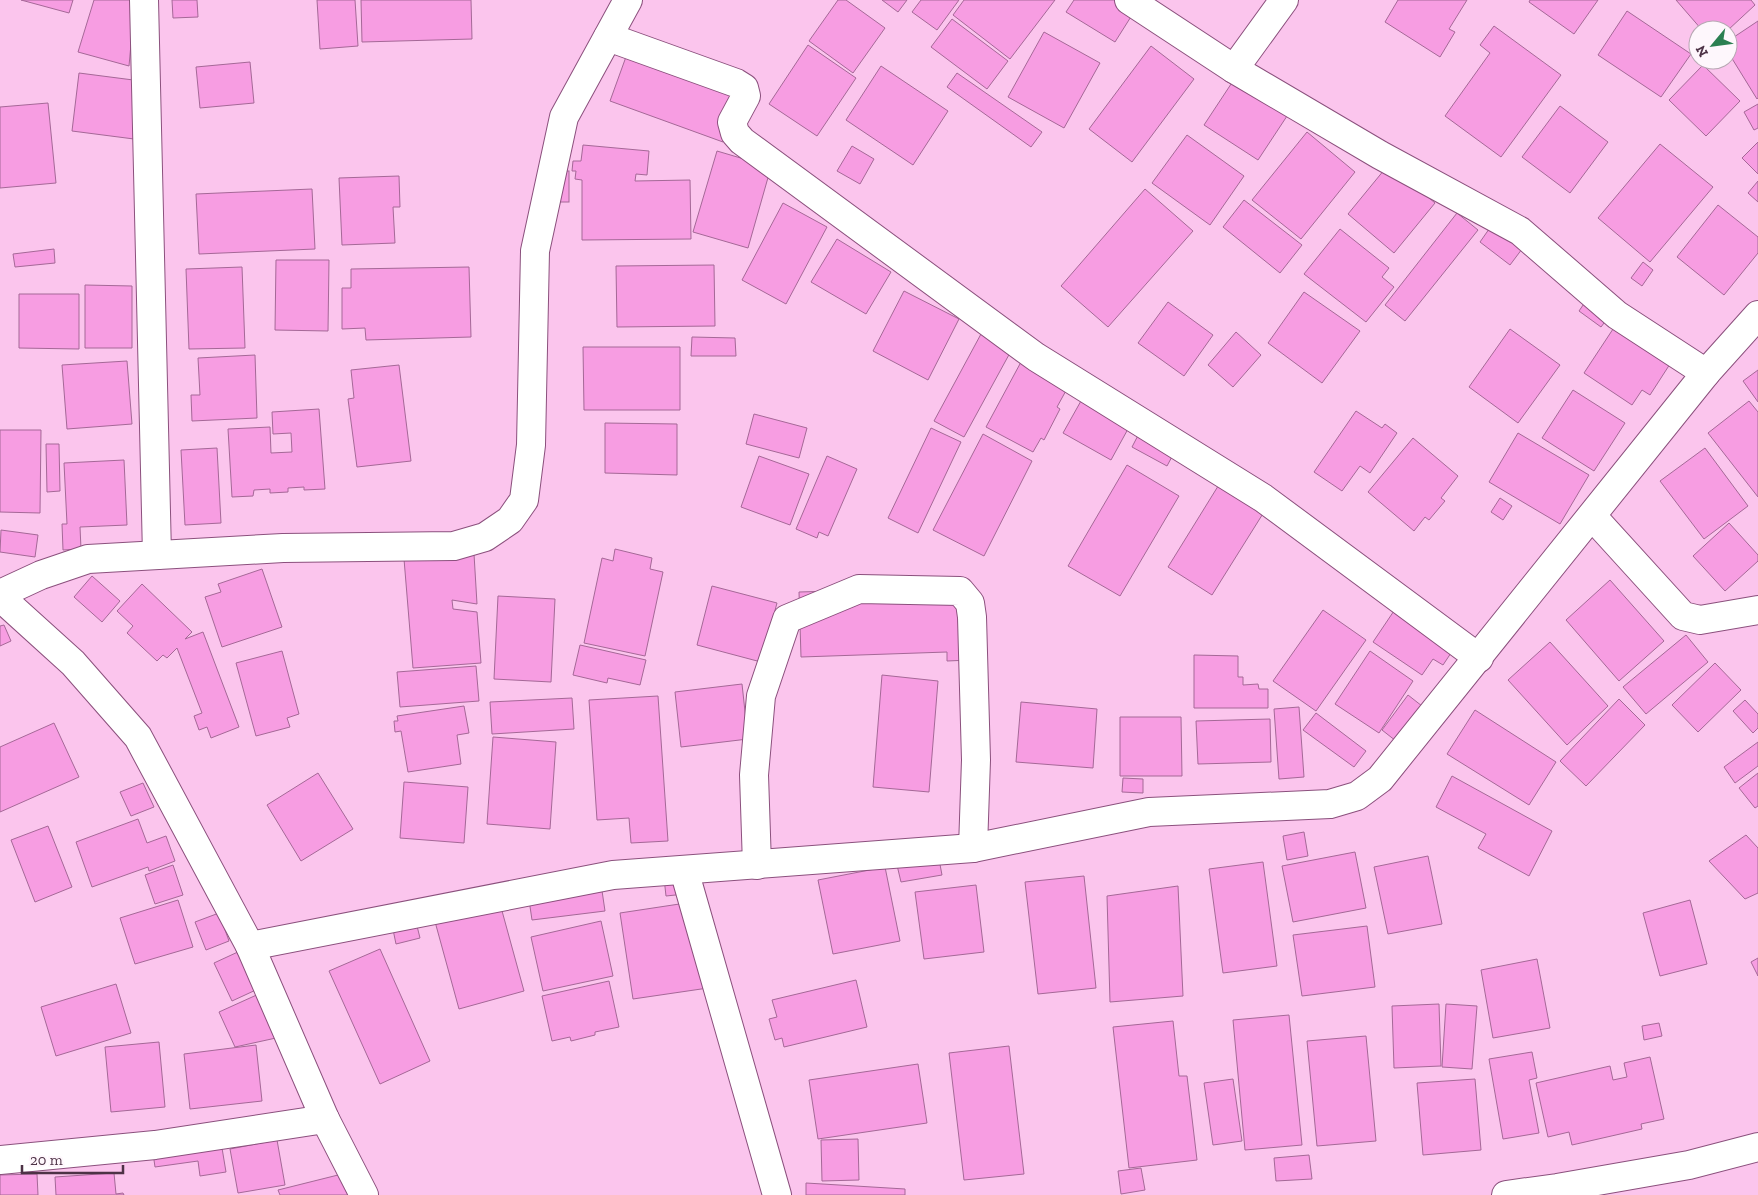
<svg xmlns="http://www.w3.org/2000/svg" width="1758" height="1195" font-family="'Zilla Slab',serif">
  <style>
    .building { fill: #f79de2; stroke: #a56897 }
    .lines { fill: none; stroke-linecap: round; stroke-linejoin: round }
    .street-casing { stroke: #8b507d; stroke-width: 30 }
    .street { stroke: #fff; stroke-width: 28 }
  </style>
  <rect width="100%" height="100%" fill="#fbc5ed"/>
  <g class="building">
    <polygon points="21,0 73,0 69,13"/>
    <polygon points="94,0 135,0 129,66 78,52"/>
    <polygon points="172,0 197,0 198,17 173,18"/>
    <polygon points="317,0 355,0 358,46 320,49"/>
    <polygon points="361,0 471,0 472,39 362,42"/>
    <polygon points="838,0 846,0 885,28 853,73 809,41"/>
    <polygon points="882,0 907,0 898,12"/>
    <polygon points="921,0 959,0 937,30 912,12"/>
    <polygon points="964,0 1055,0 1010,59 953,15"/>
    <polygon points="1074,0 1133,0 1139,4 1115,42 1066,12"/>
    <polygon points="1398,0 1467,0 1449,29 1455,32 1440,57 1385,22"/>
    <polygon points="1530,0 1598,0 1574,34 1529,2"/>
    <polygon points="1676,0 1751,0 1755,5 1728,30 1702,30"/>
    <polygon points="1627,11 1691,54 1661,97 1598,55"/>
    <polygon points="952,19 1008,61 987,89 931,47"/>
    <polygon points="1758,21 1758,98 1757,99 1728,52 1728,41"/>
    <polygon points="1494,26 1561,75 1501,157 1445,116 1490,53 1480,45"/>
    <polygon points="1044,32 1100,63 1064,128 1008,97"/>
    <polygon points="631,43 744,84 723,142 610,101"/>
    <polygon points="808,45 856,78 817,136 769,104"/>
    <polygon points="1151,46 1194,79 1132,162 1089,129"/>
    <polygon points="250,62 254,103 200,108 196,67"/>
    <polygon points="1703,65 1740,101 1706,136 1669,100"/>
    <polygon points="881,66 948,111 913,165 846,120"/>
    <polygon points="79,73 141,81 134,139 72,131"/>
    <polygon points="957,73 1042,132 1031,147 947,87"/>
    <polygon points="1237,75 1291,110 1258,160 1204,125"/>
    <polygon points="48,103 56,183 0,188 0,107"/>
    <polygon points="1758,104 1758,128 1754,130 1744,112"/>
    <polygon points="1560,106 1608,142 1570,193 1522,157"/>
    <polygon points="1307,132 1355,172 1301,239 1252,200"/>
    <polygon points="1187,135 1244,176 1210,225 1152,183"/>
    <polygon points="1758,142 1758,174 1742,158"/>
    <polygon points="1660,144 1713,187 1650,262 1598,218"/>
    <polygon points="583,145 649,151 647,175 636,174 635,181 690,180 691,239 582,240 582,180 575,179 576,171 572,171 573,161 581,161"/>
    <polygon points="852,146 874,159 860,184 837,171"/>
    <polygon points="717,151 771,167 748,248 693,232"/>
    <polygon points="1389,164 1435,203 1394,253 1348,214"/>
    <rect x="555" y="171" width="14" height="31"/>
    <polygon points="399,176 400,207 393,207 395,243 342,245 339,178"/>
    <polygon points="1758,181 1758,202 1748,193"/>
    <polygon points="312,189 315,249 199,254 196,194"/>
    <polygon points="1145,189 1193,231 1108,327 1061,286"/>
    <polygon points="1244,200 1302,245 1280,273 1223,227"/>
    <polygon points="783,203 827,227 786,304 742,280"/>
    <polygon points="1718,205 1758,237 1758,253 1724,295 1677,257"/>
    <polygon points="1457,213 1478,230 1405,321 1385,305"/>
    <polygon points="1494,222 1525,245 1510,265 1480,242"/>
    <polygon points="1340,229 1389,268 1382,277 1394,287 1366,322 1304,274"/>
    <polygon points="837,239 891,272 866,314 811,282"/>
    <polygon points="54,249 55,263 15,267 13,254"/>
    <polygon points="276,260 329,260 328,331 275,330"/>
    <polygon points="1643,262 1653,270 1642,286 1631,278"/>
    <polygon points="714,265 715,326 617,327 616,266"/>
    <polygon points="242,267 245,348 189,349 186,269"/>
    <polygon points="469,267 471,337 366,340 365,328 342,329 342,288 351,288 351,269"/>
    <polygon points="85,285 132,286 132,348 85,348"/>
    <polygon points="1596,286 1619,303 1601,327 1579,311"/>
    <polygon points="904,291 959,319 928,380 873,351"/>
    <polygon points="1304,292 1360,331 1322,383 1268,343"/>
    <polygon points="19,294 79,294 79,349 19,348"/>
    <polygon points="1168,302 1213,335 1184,376 1138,343"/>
    <polygon points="1615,326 1670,364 1650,395 1642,390 1632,405 1584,373"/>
    <polygon points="1510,329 1560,365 1518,423 1469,387"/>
    <polygon points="1236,332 1261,355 1233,387 1208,365"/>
    <polygon points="981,334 1011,351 964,437 934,421"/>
    <polygon points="692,337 735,338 736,356 691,356"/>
    <polygon points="583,347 680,347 680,410 584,410"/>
    <polygon points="255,355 257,418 192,421 191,395 200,395 198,358"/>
    <polygon points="127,361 132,424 67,429 62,365"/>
    <polygon points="1021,362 1068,387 1057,407 1060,409 1044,440 1041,438 1033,452 986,427"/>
    <polygon points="399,365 411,461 357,467 348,399 354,398 351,370"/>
    <polygon points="1758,370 1758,402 1743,381"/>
    <polygon points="1573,390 1625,423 1594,471 1542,438"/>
    <polygon points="1086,392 1134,418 1111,460 1063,433"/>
    <polygon points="1749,401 1758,412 1758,497 1708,433"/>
    <polygon points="319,409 325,489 304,490 304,487 288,488 288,492 270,493 270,489 254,490 253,496 232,497 228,429 270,427 271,453 292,452 291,433 273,434 272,412"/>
    <polygon points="1356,411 1382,428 1385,424 1397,433 1370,473 1360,466 1342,491 1314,472"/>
    <polygon points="754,414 807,428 799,458 746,444"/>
    <polygon points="1146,420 1175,451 1167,466 1132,447"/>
    <polygon points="605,423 677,424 677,475 605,473"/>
    <polygon points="931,428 961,442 918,533 888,518"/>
    <polygon points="0,430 41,430 40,513 0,512"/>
    <polygon points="1518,433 1589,475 1560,524 1489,482"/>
    <polygon points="983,434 1032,461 984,556 933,530"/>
    <polygon points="1413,438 1458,476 1441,498 1445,501 1429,520 1425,517 1414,531 1368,492"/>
    <polygon points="46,444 59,444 60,491 47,492"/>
    <polygon points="217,448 221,523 185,525 181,450"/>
    <polygon points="1705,448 1748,506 1704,539 1660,481"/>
    <polygon points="759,456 809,474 790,525 741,507"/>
    <polygon points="827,456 857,469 828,536 819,532 817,538 796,529"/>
    <polygon points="124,460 127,525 80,527 81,549 63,550 62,524 67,524 64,463"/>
    <polygon points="1127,465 1179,496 1120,596 1068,566"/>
    <polygon points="1220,483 1264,512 1212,595 1168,567"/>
    <polygon points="1500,498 1512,506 1503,520 1491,512"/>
    <polygon points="1729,523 1758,555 1758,561 1725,591 1693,556"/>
    <polygon points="1,530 38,535 35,557 0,552"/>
    <polygon points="615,549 652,558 650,569 663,572 645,656 584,643 602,558 613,561"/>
    <polygon points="474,554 477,604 452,600 453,609 477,612 481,663 413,668 404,559"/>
    <polygon points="262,569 282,627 222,647 205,597 221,592 218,584"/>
    <polygon points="92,576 120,601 102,622 74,597"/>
    <polygon points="959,580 970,660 947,661 947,652 801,657 799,592 905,589"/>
    <polygon points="1610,580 1664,641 1619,681 1566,620"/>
    <polygon points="142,584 192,632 185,639 203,632 239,727 211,738 207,727 199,730 194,716 202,713 177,648 167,658 163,655 157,661 127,633 133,626 117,611"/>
    <polygon points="712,586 777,603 761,662 697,645"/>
    <polygon points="498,596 555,599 551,682 494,679"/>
    <polygon points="1402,599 1461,638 1443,665 1433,659 1422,675 1373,642"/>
    <polygon points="1323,610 1366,640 1316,711 1273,681"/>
    <polygon points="4,625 11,641 0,646 0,626"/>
    <polygon points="1686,635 1708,662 1646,714 1623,687"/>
    <polygon points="1550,642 1608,706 1567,745 1508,680"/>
    <polygon points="580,645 646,660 640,685 608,678 607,683 573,675"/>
    <polygon points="282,651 299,714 287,718 290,727 256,736 236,663"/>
    <polygon points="1370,651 1413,681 1379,733 1335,704"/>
    <polygon points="1194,655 1238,656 1238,677 1243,677 1243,685 1258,684 1259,689 1268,689 1268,708 1194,708"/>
    <polygon points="1715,663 1741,690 1698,732 1672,705"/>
    <polygon points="476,666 479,701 400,707 397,672"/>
    <polygon points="882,675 938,681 929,792 873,787"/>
    <polygon points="742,684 748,739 681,747 675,692"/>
    <polygon points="1408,695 1422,706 1396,741 1382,730"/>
    <polygon points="658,696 668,841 631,843 629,818 597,820 589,700"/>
    <polygon points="572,698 574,729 492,734 490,702"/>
    <polygon points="1619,699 1645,725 1586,786 1560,761"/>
    <polygon points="1745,700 1758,714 1758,728 1753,733 1733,711"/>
    <polygon points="1021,702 1097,709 1093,768 1016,762"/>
    <polygon points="464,706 469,733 457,735 461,764 408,772 401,731 395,732 394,721 398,721 397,716"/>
    <polygon points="1299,707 1304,777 1279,779 1274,709"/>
    <polygon points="1475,710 1556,762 1529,805 1447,754"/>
    <polygon points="1316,713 1366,751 1354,767 1303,730"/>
    <polygon points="1120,717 1181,717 1182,776 1120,776"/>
    <polygon points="1270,719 1271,762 1198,764 1196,721"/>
    <polygon points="54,723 79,777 0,812 0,747"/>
    <polygon points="493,737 556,742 550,829 487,824"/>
    <polygon points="1758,742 1758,766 1735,783 1724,767"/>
    <polygon points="318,773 353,829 301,861 267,805"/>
    <polygon points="1758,773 1758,806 1755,808 1739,788"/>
    <polygon points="1452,776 1552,831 1529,876 1478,848 1486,834 1436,807"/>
    <polygon points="1123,778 1143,779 1143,793 1122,792"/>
    <polygon points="404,782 468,787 464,843 400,838"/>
    <polygon points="143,783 154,807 131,816 120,792"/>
    <polygon points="138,819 147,843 166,836 175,861 149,871 148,867 92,887 76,842"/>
    <polygon points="48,826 72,887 35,902 11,840"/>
    <polygon points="1304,832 1308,856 1287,860 1283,836"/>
    <polygon points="1746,835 1758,848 1758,893 1745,899 1709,861"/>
    <polygon points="1355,852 1366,908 1293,922 1282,866"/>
    <polygon points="938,854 942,875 901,882 896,861"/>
    <polygon points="1428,856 1442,924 1388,934 1374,867"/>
    <polygon points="1263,862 1277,966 1223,973 1209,869"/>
    <polygon points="173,865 183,895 155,904 145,875"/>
    <polygon points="885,867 900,941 833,954 818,880"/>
    <polygon points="683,875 685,894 666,896 664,878"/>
    <polygon points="1084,876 1096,988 1038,994 1025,882"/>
    <polygon points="601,884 605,911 532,920 528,893"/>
    <polygon points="976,885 984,952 924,959 915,892"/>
    <polygon points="1178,886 1183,996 1110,1002 1107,896"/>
    <polygon points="178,900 193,947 135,964 120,918"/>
    <polygon points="499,900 524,991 459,1009 434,918"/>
    <polygon points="1690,900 1707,964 1660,976 1643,913"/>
    <polygon points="686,903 708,988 633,999 620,913"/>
    <polygon points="413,910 420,938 396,944 390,915"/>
    <polygon points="219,913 229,941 206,950 195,922"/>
    <polygon points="601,921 613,976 543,991 531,937"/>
    <polygon points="1367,926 1375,987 1302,996 1293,935"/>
    <polygon points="380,949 430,1061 380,1084 329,971"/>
    <polygon points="240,951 258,989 232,1001 214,963"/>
    <polygon points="1758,958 1758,976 1751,962"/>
    <polygon points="1537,959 1550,1028 1493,1038 1481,970"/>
    <polygon points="856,980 867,1027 784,1047 782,1038 775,1040 769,1019 777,1017 772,1000"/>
    <polygon points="609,981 619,1027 595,1032 595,1035 571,1041 570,1037 552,1041 542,996"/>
    <polygon points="116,984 131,1033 56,1056 41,1007"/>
    <polygon points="261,993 276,1038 235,1047 219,1012"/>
    <polygon points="1439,1004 1441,1066 1394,1068 1392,1006"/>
    <polygon points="1446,1004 1477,1006 1472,1069 1442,1067"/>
    <polygon points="1289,1015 1302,1145 1245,1150 1233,1020"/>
    <polygon points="1173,1021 1179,1076 1187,1076 1197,1160 1129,1168 1113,1027"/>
    <polygon points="1659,1023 1662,1036 1644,1040 1642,1026"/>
    <polygon points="1366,1036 1376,1141 1317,1146 1307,1041"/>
    <polygon points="159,1042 165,1107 111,1112 105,1047"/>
    <polygon points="256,1045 262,1101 190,1109 184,1054"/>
    <polygon points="1009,1046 1024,1174 964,1180 949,1053"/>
    <polygon points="1532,1052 1537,1078 1529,1080 1539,1133 1503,1139 1489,1059"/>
    <polygon points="1650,1057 1664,1119 1641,1124 1642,1129 1572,1145 1569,1132 1548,1137 1536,1083 1610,1066 1613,1080 1627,1077 1624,1063"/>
    <polygon points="918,1064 927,1123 818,1139 809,1080"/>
    <polygon points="1233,1079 1242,1141 1213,1145 1204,1083"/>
    <polygon points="1475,1079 1481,1150 1423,1155 1417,1083"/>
    <polygon points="220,1136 226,1172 200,1176 198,1161 155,1167 152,1146"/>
    <polygon points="858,1139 859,1180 822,1181 821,1140"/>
    <polygon points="277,1140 285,1185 238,1193 230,1149"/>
    <polygon points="1309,1155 1312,1179 1276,1181 1274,1158"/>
    <polygon points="1141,1168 1145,1190 1121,1194 1118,1171"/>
    <polygon points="350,1172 357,1195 280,1195 278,1190"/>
    <polygon points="114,1173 116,1194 123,1193 124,1195 56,1195 55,1177"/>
    <polygon points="37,1174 38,1195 0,1195 0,1175"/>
    <polygon points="806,1183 905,1189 905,1195 806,1195"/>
  </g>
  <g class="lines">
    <defs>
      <g id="street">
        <polyline points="144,0 157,555"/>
        <polyline points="1129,0 1234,69 1380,155 1520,231 1617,315 1706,373"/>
        <polyline points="608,37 736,83 744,88 746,96 732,122 735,133 742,141 1036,357 1263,498 1479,658"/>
        <polyline points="1234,69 1284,0"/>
        <polyline points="1592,516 1683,616 1700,620 1758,610"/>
        <polyline points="0,594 41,575 88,559 283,548 454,546 485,537 510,520 524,500 531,445 535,251 564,117 628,0"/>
        <polyline points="0,597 73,663 138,737 250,946 325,1119 364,1195"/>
        <polyline points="757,865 754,775 761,696 787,619 859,589 960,591 970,603 972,617 976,760 973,848"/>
        <polyline points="684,870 777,1195"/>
        <polyline points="250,946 613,875 973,848 1149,812 1330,804 1357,796 1380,779 1706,373 1758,315"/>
        <polyline points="0,1160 155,1145 325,1119"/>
        <polyline points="1506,1195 1557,1188 1689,1165 1758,1147"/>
      </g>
    </defs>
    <use href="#street" class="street-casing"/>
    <use href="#street" class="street"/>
  </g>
  <g transform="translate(1713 45) rotate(241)"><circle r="24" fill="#fef7fc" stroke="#b7a8b3"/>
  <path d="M0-4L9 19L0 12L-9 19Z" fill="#2b7f51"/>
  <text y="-8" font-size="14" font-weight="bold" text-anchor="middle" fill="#4d3246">N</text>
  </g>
  <path d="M22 1165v8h101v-8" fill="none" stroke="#4d3246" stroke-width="2.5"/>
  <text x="30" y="1165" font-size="15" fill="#4d3246" stroke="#fef7fc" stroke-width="4" paint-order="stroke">20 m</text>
</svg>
